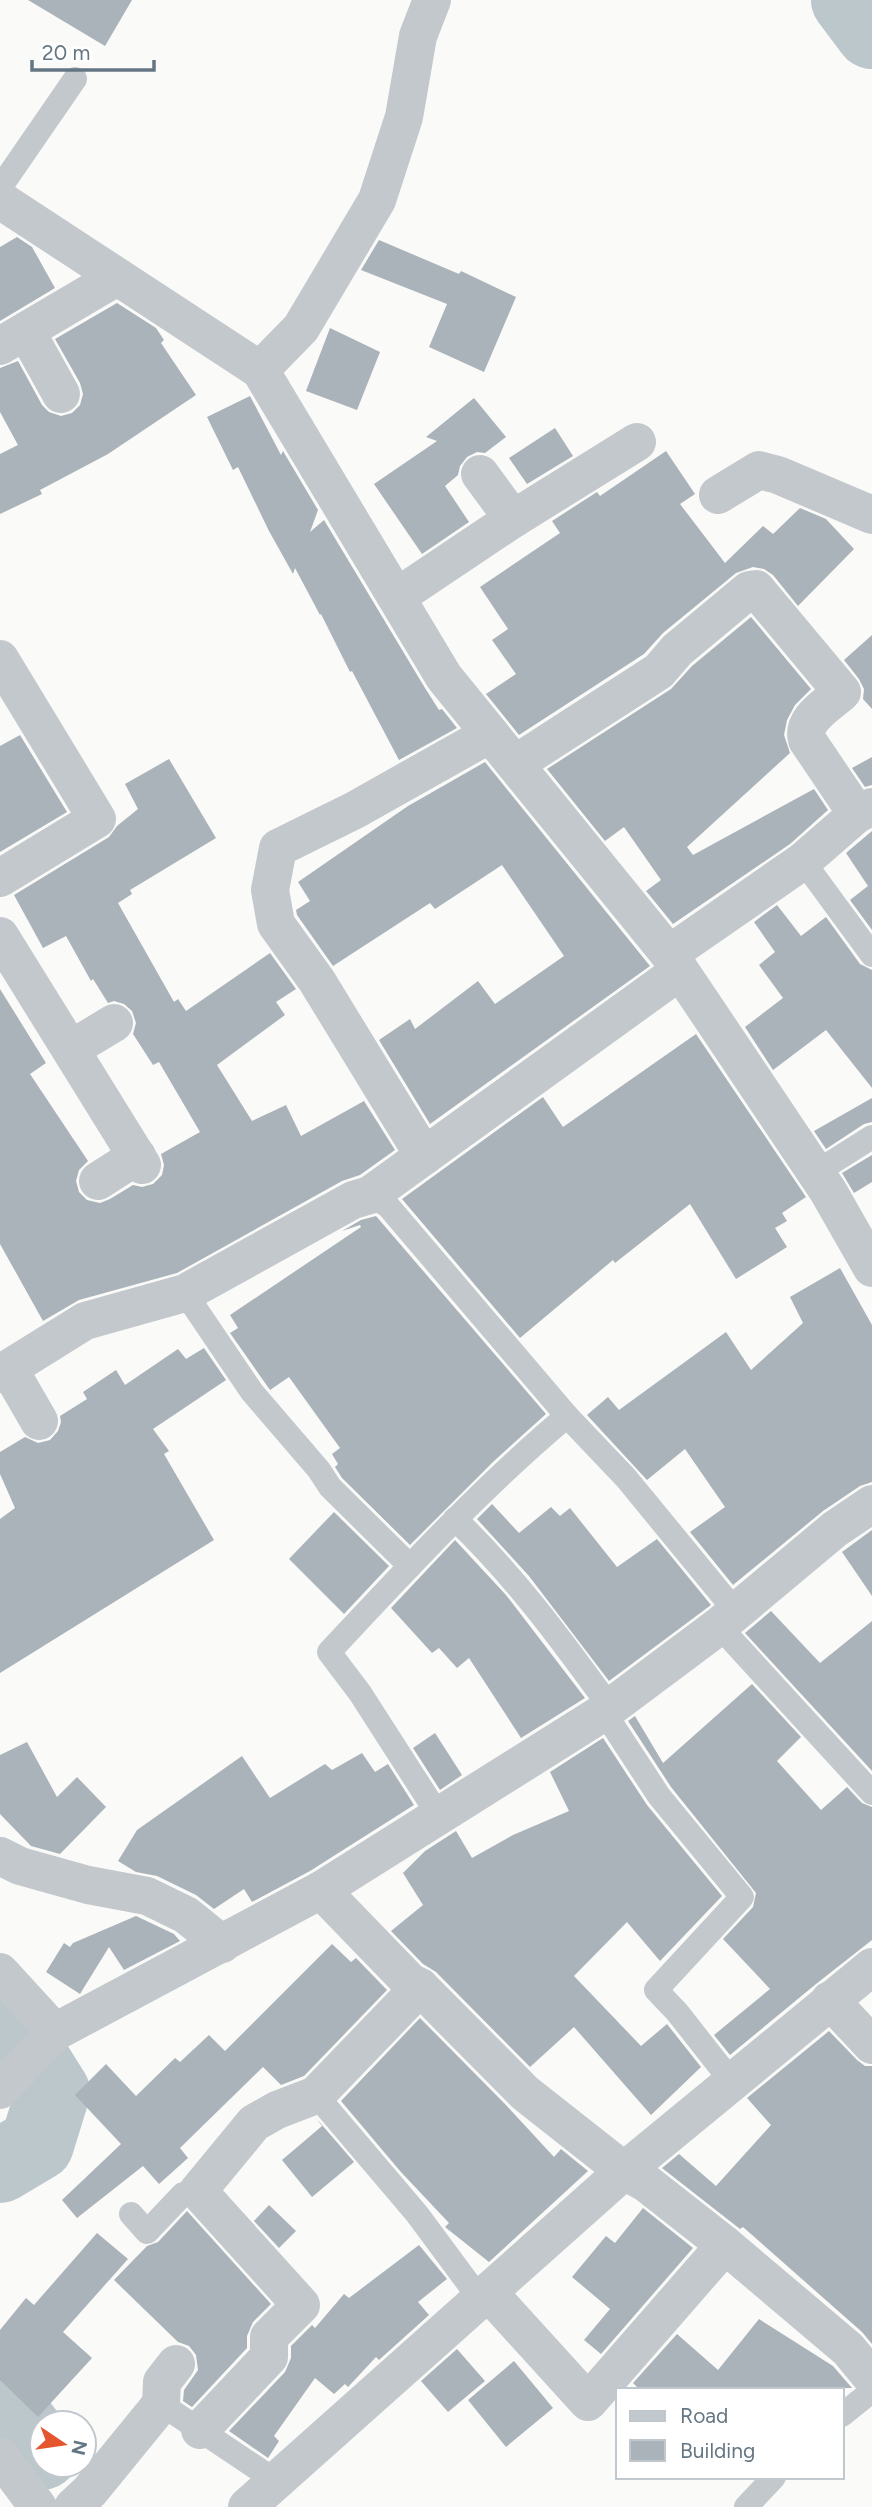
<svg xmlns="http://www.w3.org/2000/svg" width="872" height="2507" font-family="Figtree,sans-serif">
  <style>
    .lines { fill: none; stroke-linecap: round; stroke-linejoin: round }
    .river { stroke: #bbc7cb; stroke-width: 74 }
    .building { fill: #aab3b9 }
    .service { stroke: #c3c8cc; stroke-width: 24 }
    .minor { stroke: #c3c8cc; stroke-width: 38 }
    .tertiary { stroke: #c3c8cc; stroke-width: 38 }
  </style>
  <rect width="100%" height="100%" fill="#fafaf8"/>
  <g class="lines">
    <g class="river">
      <polyline points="848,0 872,32"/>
      <polyline points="0,2018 21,2041 53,2092 37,2144 0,2166"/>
      <polyline points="0,2397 42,2453"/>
    </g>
  </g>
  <g class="building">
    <polygon points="28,0 132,0 105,46"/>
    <polygon points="17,237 32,247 55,288 0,321 0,247"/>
    <polygon points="379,240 459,274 461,271 516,297 484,372 429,347 447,304 361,270"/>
    <polygon points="117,303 156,328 164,340 161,343 196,395 108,454 40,490 42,494 0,514 0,454 18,445 0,412 0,368 18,361 42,405 49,412 61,416 72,413 80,405 83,394 80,383 55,339"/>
    <polygon points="330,328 380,352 357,410 306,391"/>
    <polygon points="250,396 281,455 283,451 318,510 310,532 324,520 425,688 439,710 442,709 457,728 399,760 352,671 350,672 321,614 320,615 295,568 293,574 269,531 238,467 233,470 207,417"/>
    <polygon points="474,398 506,437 485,453 477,452 467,457 460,466 458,475 445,486 469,522 422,554 374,484 437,441 426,437"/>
    <polygon points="555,428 573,456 527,484 509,458"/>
    <polygon points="666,451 695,494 680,504 725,563 763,526 773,534 800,508 826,519 854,549 798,606 773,575 764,569 753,567 736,573 663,633 644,654 519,735 486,694 516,674 492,640 508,629 480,587 560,533 552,521 597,492 600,496"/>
    <polygon points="751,617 811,689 795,705 787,720 784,735 790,753 687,847 693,855 814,789 828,810 790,844 673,924 646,891 661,880 624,827 605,841 547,769 671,689 692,666"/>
    <polygon points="872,635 872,709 863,699 864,689 859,679 844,660"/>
    <polygon points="20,735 67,812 0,852 0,746"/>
    <polygon points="872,757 872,785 865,787 852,768"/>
    <polygon points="169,759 216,838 130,890 132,894 118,903 174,1002 178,999 186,1011 270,953 296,989 276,1002 285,1015 217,1065 252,1121 286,1105 301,1136 364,1101 395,1150 360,1175 342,1181 177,1273 79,1300 43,1321 0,1244 0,989 46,1063 30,1074 88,1161 79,1170 76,1181 79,1192 87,1200 100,1203 110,1199 133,1185 142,1187 153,1184 162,1175 164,1165 161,1154 200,1132 159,1062 153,1065 133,1034 136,1023 132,1011 124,1004 114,1001 108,1003 93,979 91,981 66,936 43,948 14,895 109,837 117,826 138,809 125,784"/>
    <polygon points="485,762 650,966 430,1124 379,1040 410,1019 415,1029 478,981 495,1004 564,956 502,865 435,909 430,903 333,966 297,915 296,910 310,901 298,882 408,806"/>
    <polygon points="872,831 872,930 850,900 868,886 846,853"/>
    <polygon points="777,905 801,936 826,917 860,964 872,970 872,1088 826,1030 773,1070 745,1027 783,998 759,965 775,952 754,922"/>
    <polygon points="696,1034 806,1197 782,1213 787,1221 775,1228 787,1247 736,1279 690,1204 615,1263 613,1260 520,1338 402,1199 543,1097 563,1127"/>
    <polygon points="872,1098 872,1122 864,1124 826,1149 814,1131"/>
    <polygon points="872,1155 872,1182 854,1193 842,1173"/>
    <polygon points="376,1216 546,1414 494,1461 410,1545 342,1478 335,1467 338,1464 332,1454 340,1448 289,1377 270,1390 230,1333 238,1328 230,1315 361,1227 360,1225 342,1231 361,1220"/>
    <polygon points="840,1268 872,1325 872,1482 860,1486 823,1511 733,1585 690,1532 725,1507 685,1449 647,1480 587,1415 608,1397 619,1410 726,1332 751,1370 803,1323 790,1297"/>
    <polygon points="204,1348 226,1380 153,1429 169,1451 164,1454 214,1540 0,1673 0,1519 15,1508 0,1474 0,1452 25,1437 38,1443 50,1440 58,1431 61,1422 60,1416 87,1399 83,1392 116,1370 125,1385 178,1349 186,1359"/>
    <polygon points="492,1504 519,1533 551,1507 560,1516 570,1508 617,1567 657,1539 711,1605 609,1681 529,1576 477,1519"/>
    <polygon points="334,1512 389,1566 344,1614 289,1559"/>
    <polygon points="872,1530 872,1596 842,1552"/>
    <polygon points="455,1540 506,1595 585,1698 521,1738 469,1658 457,1668 439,1648 432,1653 391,1608"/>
    <polygon points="771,1611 820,1663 872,1621 872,1771 745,1633"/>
    <polygon points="752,1684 801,1737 777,1761 821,1810 847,1787 862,1803 872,1807 872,1940 816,1984 730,2055 714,2035 770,1989 723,1939 753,1907 756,1893 671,1787 628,1721 635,1716 663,1763"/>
    <polygon points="435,1733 462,1775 440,1790 413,1748"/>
    <polygon points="603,1738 647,1805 722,1896 660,1961 627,1922 574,1976 641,2046 667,2024 701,2067 651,2115 574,2027 530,2067 436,1972 423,1964 391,1931 423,1905 403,1873 425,1851 456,1831 472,1858 513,1835 569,1811 550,1772"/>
    <polygon points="27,1742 57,1797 77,1777 106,1807 60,1854 31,1846 0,1814 0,1755"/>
    <polygon points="362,1753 375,1772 388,1764 414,1805 310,1871 252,1902 244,1889 214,1909 196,1895 157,1876 136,1872 118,1861 137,1830 242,1756 270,1798 325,1764 332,1770"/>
    <polygon points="136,1916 174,1934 180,1941 124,1970 109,1947 80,1994 46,1972 64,1943 70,1947 73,1943"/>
    <polygon points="332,1944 351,1962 356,1958 387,1990 304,2076 281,2085 263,2067 180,2148 188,2158 159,2184 143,2166 77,2218 62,2200 121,2144 75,2095 106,2064 136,2096 175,2058 180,2062 209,2035 225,2051"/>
    <polygon points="420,2018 505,2104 554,2157 561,2149 588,2171 489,2262 445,2227 449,2223 400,2171 341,2101"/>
    <polygon points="829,2031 857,2060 865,2066 872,2066 872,2344 862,2332 743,2227 740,2229 662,2168 679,2154 716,2186 771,2125 747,2098"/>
    <polygon points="316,2118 354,2162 312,2197 282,2160 322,2126"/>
    <polygon points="269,2205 296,2231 279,2248 254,2221"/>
    <polygon points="643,2208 693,2248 601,2354 584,2340 610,2309 572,2277 606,2236 615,2243"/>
    <polygon points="187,2211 271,2304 253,2322 247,2336 247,2348 192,2407 183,2401 184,2390 198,2370 196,2355 189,2346 178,2342 114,2280 147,2246 158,2242"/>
    <polygon points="97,2233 128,2259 63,2332 92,2358 38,2417 0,2380 0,2330 26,2298 34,2305"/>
    <polygon points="419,2245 447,2279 418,2302 429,2315 379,2360 376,2357 348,2387 345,2384 334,2394 315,2378 274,2436 279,2441 268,2458 229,2431 285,2372 291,2358 291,2346 312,2325 315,2328 344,2294 349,2298"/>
    <polygon points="759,2319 833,2366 852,2388 640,2390 633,2383 677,2334 718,2370"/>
    <polygon points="457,2349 485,2381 448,2412 421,2381"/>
    <polygon points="514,2361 553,2408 506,2447 468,2400"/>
  </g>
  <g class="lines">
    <g class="service">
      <polyline points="0,188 75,79"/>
      <polyline points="803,861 872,955"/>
      <polyline points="815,1173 872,1137"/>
      <polyline points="370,1195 388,1206 567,1416 626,1478 736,1612"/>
      <polyline points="185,1293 252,1392 319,1470 330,1487 410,1566"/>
      <path d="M455,1519C513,1574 563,1642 610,1707"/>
      <polyline points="719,1626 872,1793"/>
      <polyline points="604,1712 659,1796 742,1897 656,1990 677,2012 732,2082"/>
      <path d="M439,1816L360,1693L329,1652C406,1570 481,1488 567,1416"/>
      <polyline points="316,2095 417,2214 480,2299"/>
      <polyline points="131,2214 147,2232 183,2194 198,2191"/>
      <polyline points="161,2404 276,2481"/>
      <polyline points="842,2415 872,2391"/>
      <polyline points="746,2507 774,2477"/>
    </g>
    <g class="minor">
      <polyline points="0,200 260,370 444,677 669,954 828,1191 872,1268"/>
      <polyline points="26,331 61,394"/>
      <polyline points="0,346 117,277"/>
      <polyline points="260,370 301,328 377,200 404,117 418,36 432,0"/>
      <polyline points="480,474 513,519"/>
      <polyline points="718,495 759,470 778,475 872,515"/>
      <polyline points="398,596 513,519 637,442"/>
      <polyline points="0,659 97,819 0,878"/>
      <path d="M515,764L659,671L677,650L749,590L756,589L842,692C828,705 801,719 807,740L857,814"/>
      <polyline points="0,936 142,1165"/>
      <polyline points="669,954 803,861 857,814 872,807"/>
      <polyline points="71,1049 114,1023"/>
      <polyline points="424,1156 317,981 276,924 270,890 278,848 355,810 490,734"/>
      <polyline points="98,1181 137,1156"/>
      <polyline points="9,1369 39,1421"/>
      <polyline points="0,1374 85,1321 185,1293 353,1200 370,1195 680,971"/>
      <polyline points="0,1856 20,1866 88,1885 147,1896 186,1915 222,1944"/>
      <polyline points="321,1890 410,1982 420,1987 525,2093 624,2171 646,2183 725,2245 848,2349 872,2378"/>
      <polyline points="0,1972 55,2032"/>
      <polyline points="830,2000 872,2045"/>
      <polyline points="0,2090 55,2032 321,1890 604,1712 719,1626 835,1529 872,1504"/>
      <polyline points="488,2292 588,2402 725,2245"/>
      <polyline points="200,2430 269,2357 269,2337 301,2305 198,2191 254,2123 277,2110 316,2095 420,1987"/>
      <polyline points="73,2507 90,2491 161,2404 162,2382 176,2364"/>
      <polyline points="247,2507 624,2171 872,1967"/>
    </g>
    <polyline class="tertiary" points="0,2456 38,2507"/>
  </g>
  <rect x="616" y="2388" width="228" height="91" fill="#ffffff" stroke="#c1c8cd" stroke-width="2"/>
  <rect x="630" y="2411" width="35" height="10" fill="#c3c8cc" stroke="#c1c8cd" stroke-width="2"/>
  <text x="680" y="2423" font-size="21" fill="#657683">Road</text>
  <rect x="630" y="2440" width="35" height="21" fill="#aab3b9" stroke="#c1c8cd" stroke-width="2"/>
  <text x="680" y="2458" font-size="21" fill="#657683">Building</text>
  <g transform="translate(63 2444) rotate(103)"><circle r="33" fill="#ffffff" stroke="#c1c8cd" stroke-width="2"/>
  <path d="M0-5L12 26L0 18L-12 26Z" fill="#e4572e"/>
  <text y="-10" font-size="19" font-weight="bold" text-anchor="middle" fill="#657683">N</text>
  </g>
  <path d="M32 60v10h122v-10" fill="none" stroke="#657683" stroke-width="3.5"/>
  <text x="42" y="60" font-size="21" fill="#657683" stroke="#ffffff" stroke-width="5" paint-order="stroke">20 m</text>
</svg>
